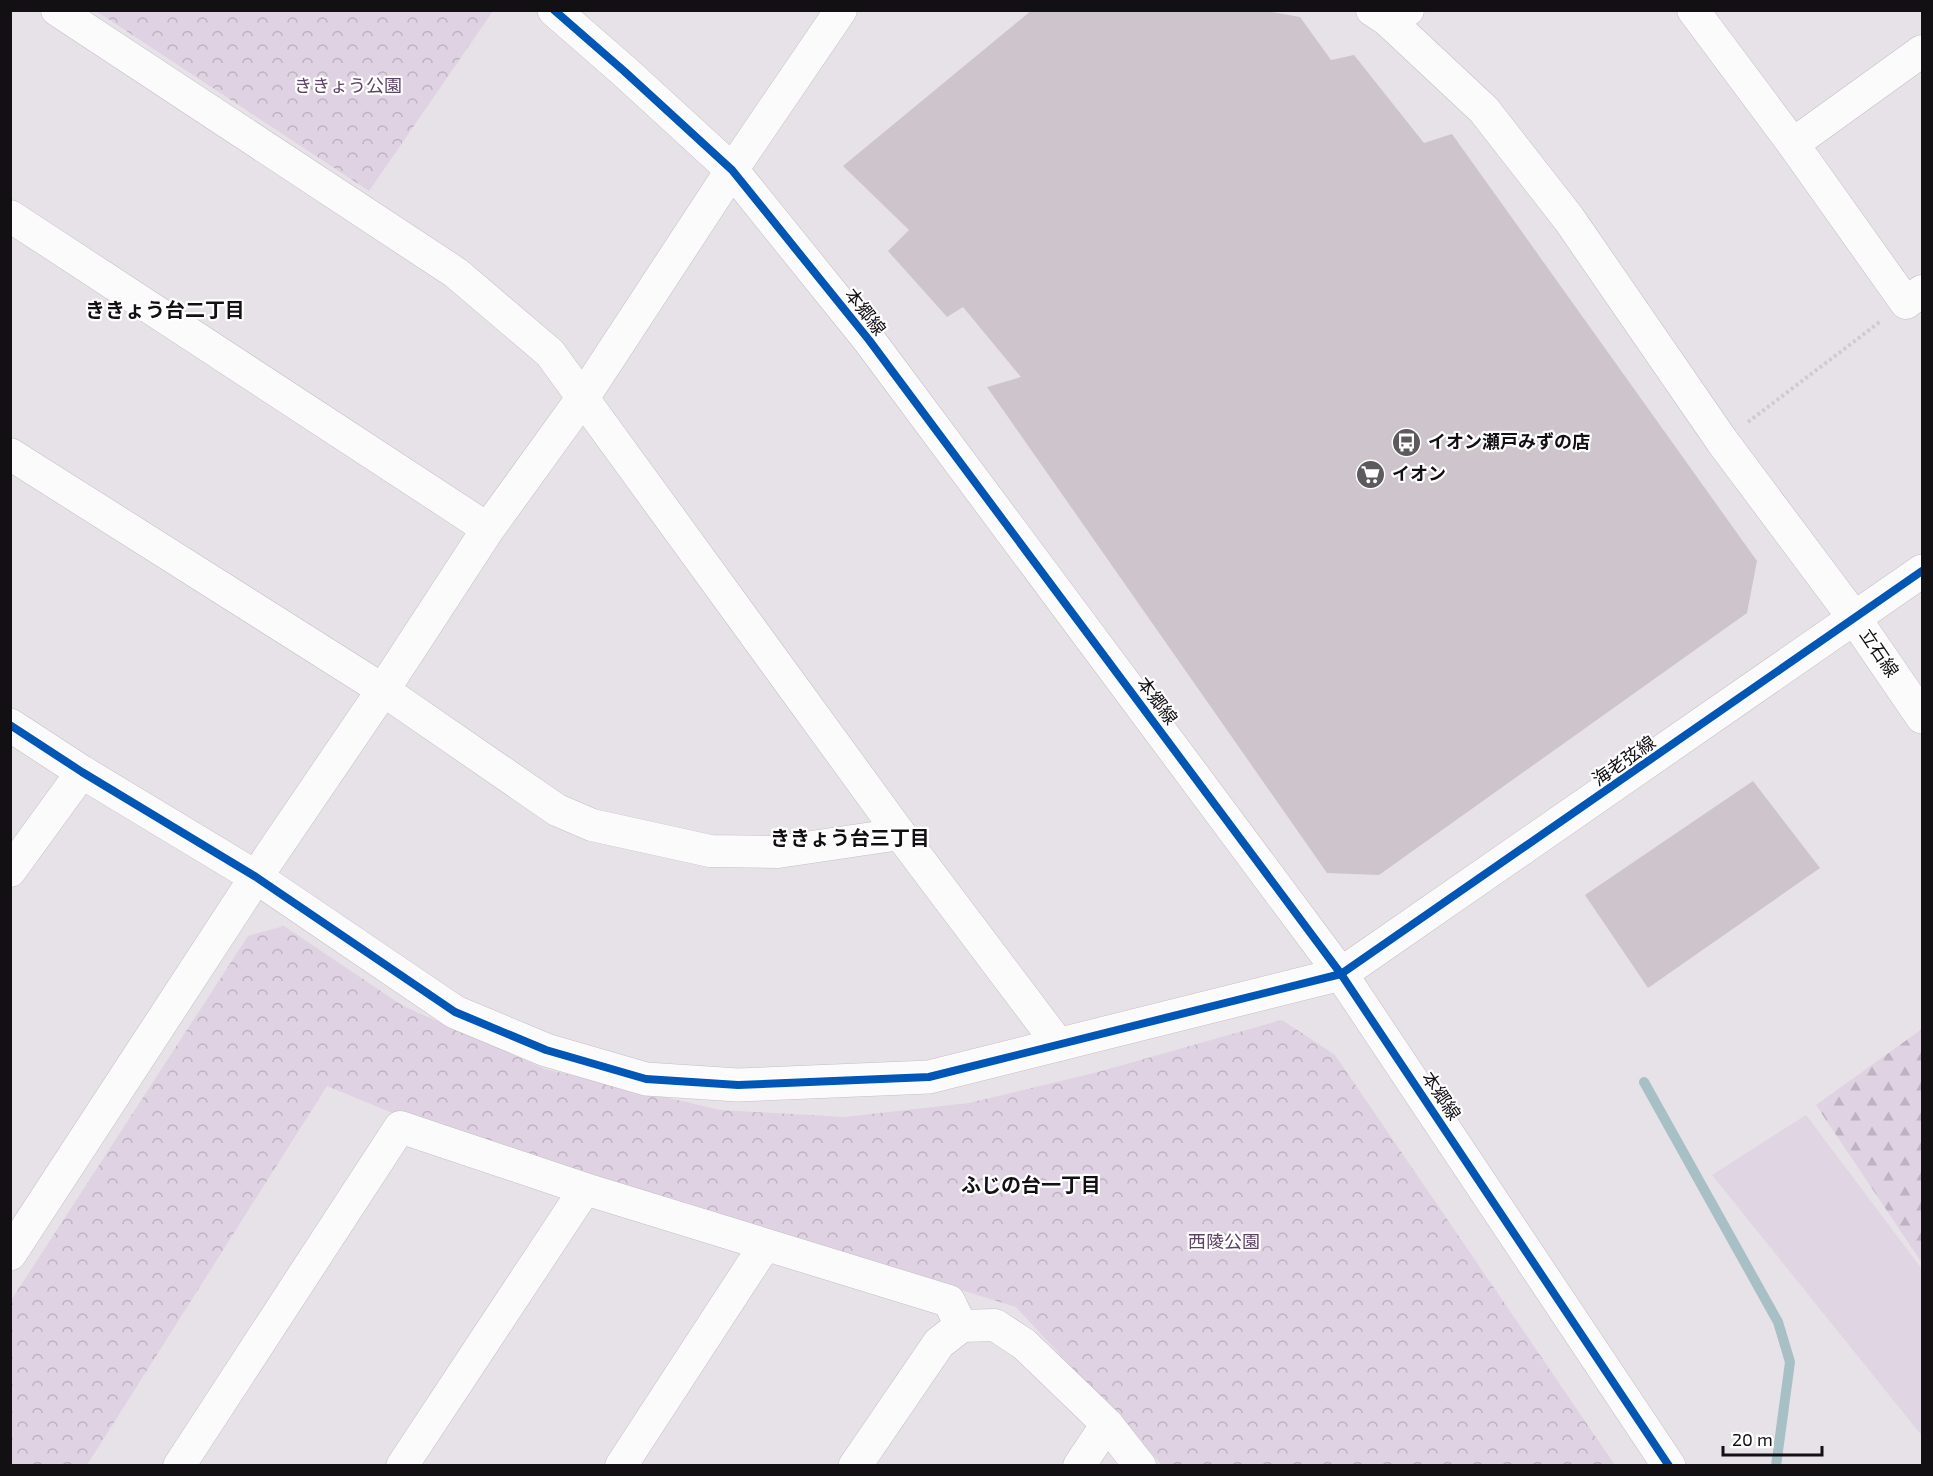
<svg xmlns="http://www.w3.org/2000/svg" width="1933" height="1476" font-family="'Exo 2','Noto Sans JP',sans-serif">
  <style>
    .built { fill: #e0d6e3 }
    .forest { fill: url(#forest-firs) }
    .park { fill: url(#park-crowns) }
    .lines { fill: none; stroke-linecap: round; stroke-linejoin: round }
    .stream { stroke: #a7c0c6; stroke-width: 10 }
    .building { fill: #cdc5cb }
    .street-casing { stroke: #c3bfc4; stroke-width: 33 }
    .secondary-casing { stroke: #c3bfc4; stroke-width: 34 }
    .path { stroke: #ceccce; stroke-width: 4; stroke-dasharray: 3 3; stroke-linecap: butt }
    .street { stroke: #fbfbfc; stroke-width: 32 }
    .secondary { stroke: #fbfbfc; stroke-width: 33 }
    .cycleway-casing { stroke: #fff; stroke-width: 11 }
    .cycleway { stroke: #0057b8; stroke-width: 8 }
    .labels { text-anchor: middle; stroke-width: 4.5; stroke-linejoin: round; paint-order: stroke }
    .park-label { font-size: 18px; fill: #5e4167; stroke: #fff }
    .street-label { font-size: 18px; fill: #131014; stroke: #fff }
    .poi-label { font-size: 18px; font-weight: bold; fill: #131014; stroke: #fff; text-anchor: start }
    .neighbourhood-label { font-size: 20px; font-weight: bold; fill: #131014; stroke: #fff }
  </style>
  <defs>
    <pattern id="forest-firs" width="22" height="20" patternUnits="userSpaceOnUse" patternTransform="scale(1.5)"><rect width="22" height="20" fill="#dfd2e2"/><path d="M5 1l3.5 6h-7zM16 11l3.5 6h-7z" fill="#beb3c1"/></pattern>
    <pattern id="park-crowns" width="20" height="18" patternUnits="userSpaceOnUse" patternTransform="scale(1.5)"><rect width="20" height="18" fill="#dfd2e2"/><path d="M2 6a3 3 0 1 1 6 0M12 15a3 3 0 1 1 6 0" fill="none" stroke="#beb3c1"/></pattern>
  </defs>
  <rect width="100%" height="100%" fill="#e7e2e8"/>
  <polygon class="built" points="1806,1115 1922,1269 1922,1436 1712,1175"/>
  <polygon class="forest" points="1922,1029 1922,1263 1816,1105"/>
  <g class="park">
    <polygon points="96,11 493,11 369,191"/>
    <polygon points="284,926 403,1006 545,1069 720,1110 844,1117 969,1103 1098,1072 1282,1020 1335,1055 1615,1465 1162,1465 1016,1307 407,1119 327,1086 87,1465 11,1465 10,1302 248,936"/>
  </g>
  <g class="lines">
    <polyline class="stream" points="1644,1082 1778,1322 1790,1362 1776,1466"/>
  </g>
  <g class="building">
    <polygon points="1032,10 1260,10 1300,17 1331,60 1354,55 1424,143 1452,134 1757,561 1747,613 1379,875 1327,873 987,387 1021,377 963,307 947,317 888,251 909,230 843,166"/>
    <polygon points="1753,781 1820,868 1648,988 1585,895"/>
  </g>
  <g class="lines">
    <defs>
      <g id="street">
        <polyline points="57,10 456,273 550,353 900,834 1059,1045"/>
        <polyline points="1372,10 1390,22 1408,10"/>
        <polyline points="1693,10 1793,144 1906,303 1922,291"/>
        <polyline points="1793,144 1922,51"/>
        <polyline points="732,170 841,10"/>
        <polyline points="10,216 488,529"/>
        <polyline points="10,454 383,690 557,810 592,825 710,851 778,852 900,834"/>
        <polyline points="10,871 82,772"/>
        <polyline points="179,1466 400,1127 585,1189 949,1301 961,1326 995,1325 1024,1344 1107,1424 1140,1466"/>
        <polyline points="402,1466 585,1189"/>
        <polyline points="621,1466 765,1245"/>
        <polyline points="1079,1466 1107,1424"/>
      </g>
      <g id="secondary">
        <polyline points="554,10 624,71 732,170 869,340 1341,974 1669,1466"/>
        <polyline points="1390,22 1484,110 1569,219 1722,441 1855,619 1922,717"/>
        <polyline points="10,725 82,772 256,877 455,1012 546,1050 646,1079 738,1085 929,1077 1341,974 1922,571"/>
        <polyline points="10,1254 256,877 383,690 488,529 582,399 732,170"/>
        <polyline points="855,1466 939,1343 961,1326"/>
      </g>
    </defs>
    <use href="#street" class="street-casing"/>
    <use href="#secondary" class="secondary-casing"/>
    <polyline class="path" points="1748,422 1881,321"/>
    <use href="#street" class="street"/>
    <use href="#secondary" class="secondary"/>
    <defs>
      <g id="cycleway">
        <polyline points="554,10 624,71 732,170 869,340 1341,974 1669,1466"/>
        <polyline points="10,725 82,772 256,877 455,1012 546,1050 646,1079 738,1085 929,1077 1341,974 1922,571"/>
      </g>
    </defs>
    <use href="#cycleway" class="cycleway-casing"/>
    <use href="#cycleway" class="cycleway"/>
  </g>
  <defs>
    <symbol id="bus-disc" viewBox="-11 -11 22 22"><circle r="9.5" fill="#5d5a5e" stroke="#fff"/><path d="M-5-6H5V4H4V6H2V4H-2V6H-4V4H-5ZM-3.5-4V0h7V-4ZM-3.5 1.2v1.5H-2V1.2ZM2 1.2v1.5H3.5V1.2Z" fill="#fff"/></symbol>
    <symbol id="supermarket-disc" viewBox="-11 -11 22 22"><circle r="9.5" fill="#5d5a5e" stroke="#fff"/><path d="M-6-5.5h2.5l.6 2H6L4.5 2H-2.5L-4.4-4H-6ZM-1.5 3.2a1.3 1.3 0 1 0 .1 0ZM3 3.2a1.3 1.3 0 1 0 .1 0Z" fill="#fff"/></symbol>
  </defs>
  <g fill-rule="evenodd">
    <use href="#bus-disc" x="1390" y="426" width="33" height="33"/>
    <use href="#supermarket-disc" x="1354" y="458" width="33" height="33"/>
  </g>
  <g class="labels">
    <g class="park-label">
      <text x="348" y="92">ききょう公園</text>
      <text x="1224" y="1248">西陵公園</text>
    </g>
    <g class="street-label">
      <text transform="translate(865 312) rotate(52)" y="6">本郷線</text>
      <text transform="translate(1879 653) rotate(56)" y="6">立石線</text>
      <text transform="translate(1157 701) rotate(53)" y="6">本郷線</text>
      <text transform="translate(1624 761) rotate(-35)" y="6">海老弦線</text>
      <text transform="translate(1441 1096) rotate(56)" y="6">本郷線</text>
    </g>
    <g class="poi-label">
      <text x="1428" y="448">イオン瀬戸みずの店</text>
      <text x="1392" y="480">イオン</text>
    </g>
    <g class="neighbourhood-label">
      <text x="165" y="317">ききょう台二丁目</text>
      <text x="850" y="845">ききょう台三丁目</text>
      <text x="1031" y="1192">ふじの台一丁目</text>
    </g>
  </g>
  <rect width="1933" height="1476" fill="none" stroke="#131014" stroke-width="24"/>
  <path d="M1723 1446v9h99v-9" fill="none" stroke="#131014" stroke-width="3"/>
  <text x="1732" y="1446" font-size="18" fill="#131014" stroke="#ffffff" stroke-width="4.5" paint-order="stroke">20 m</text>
</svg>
